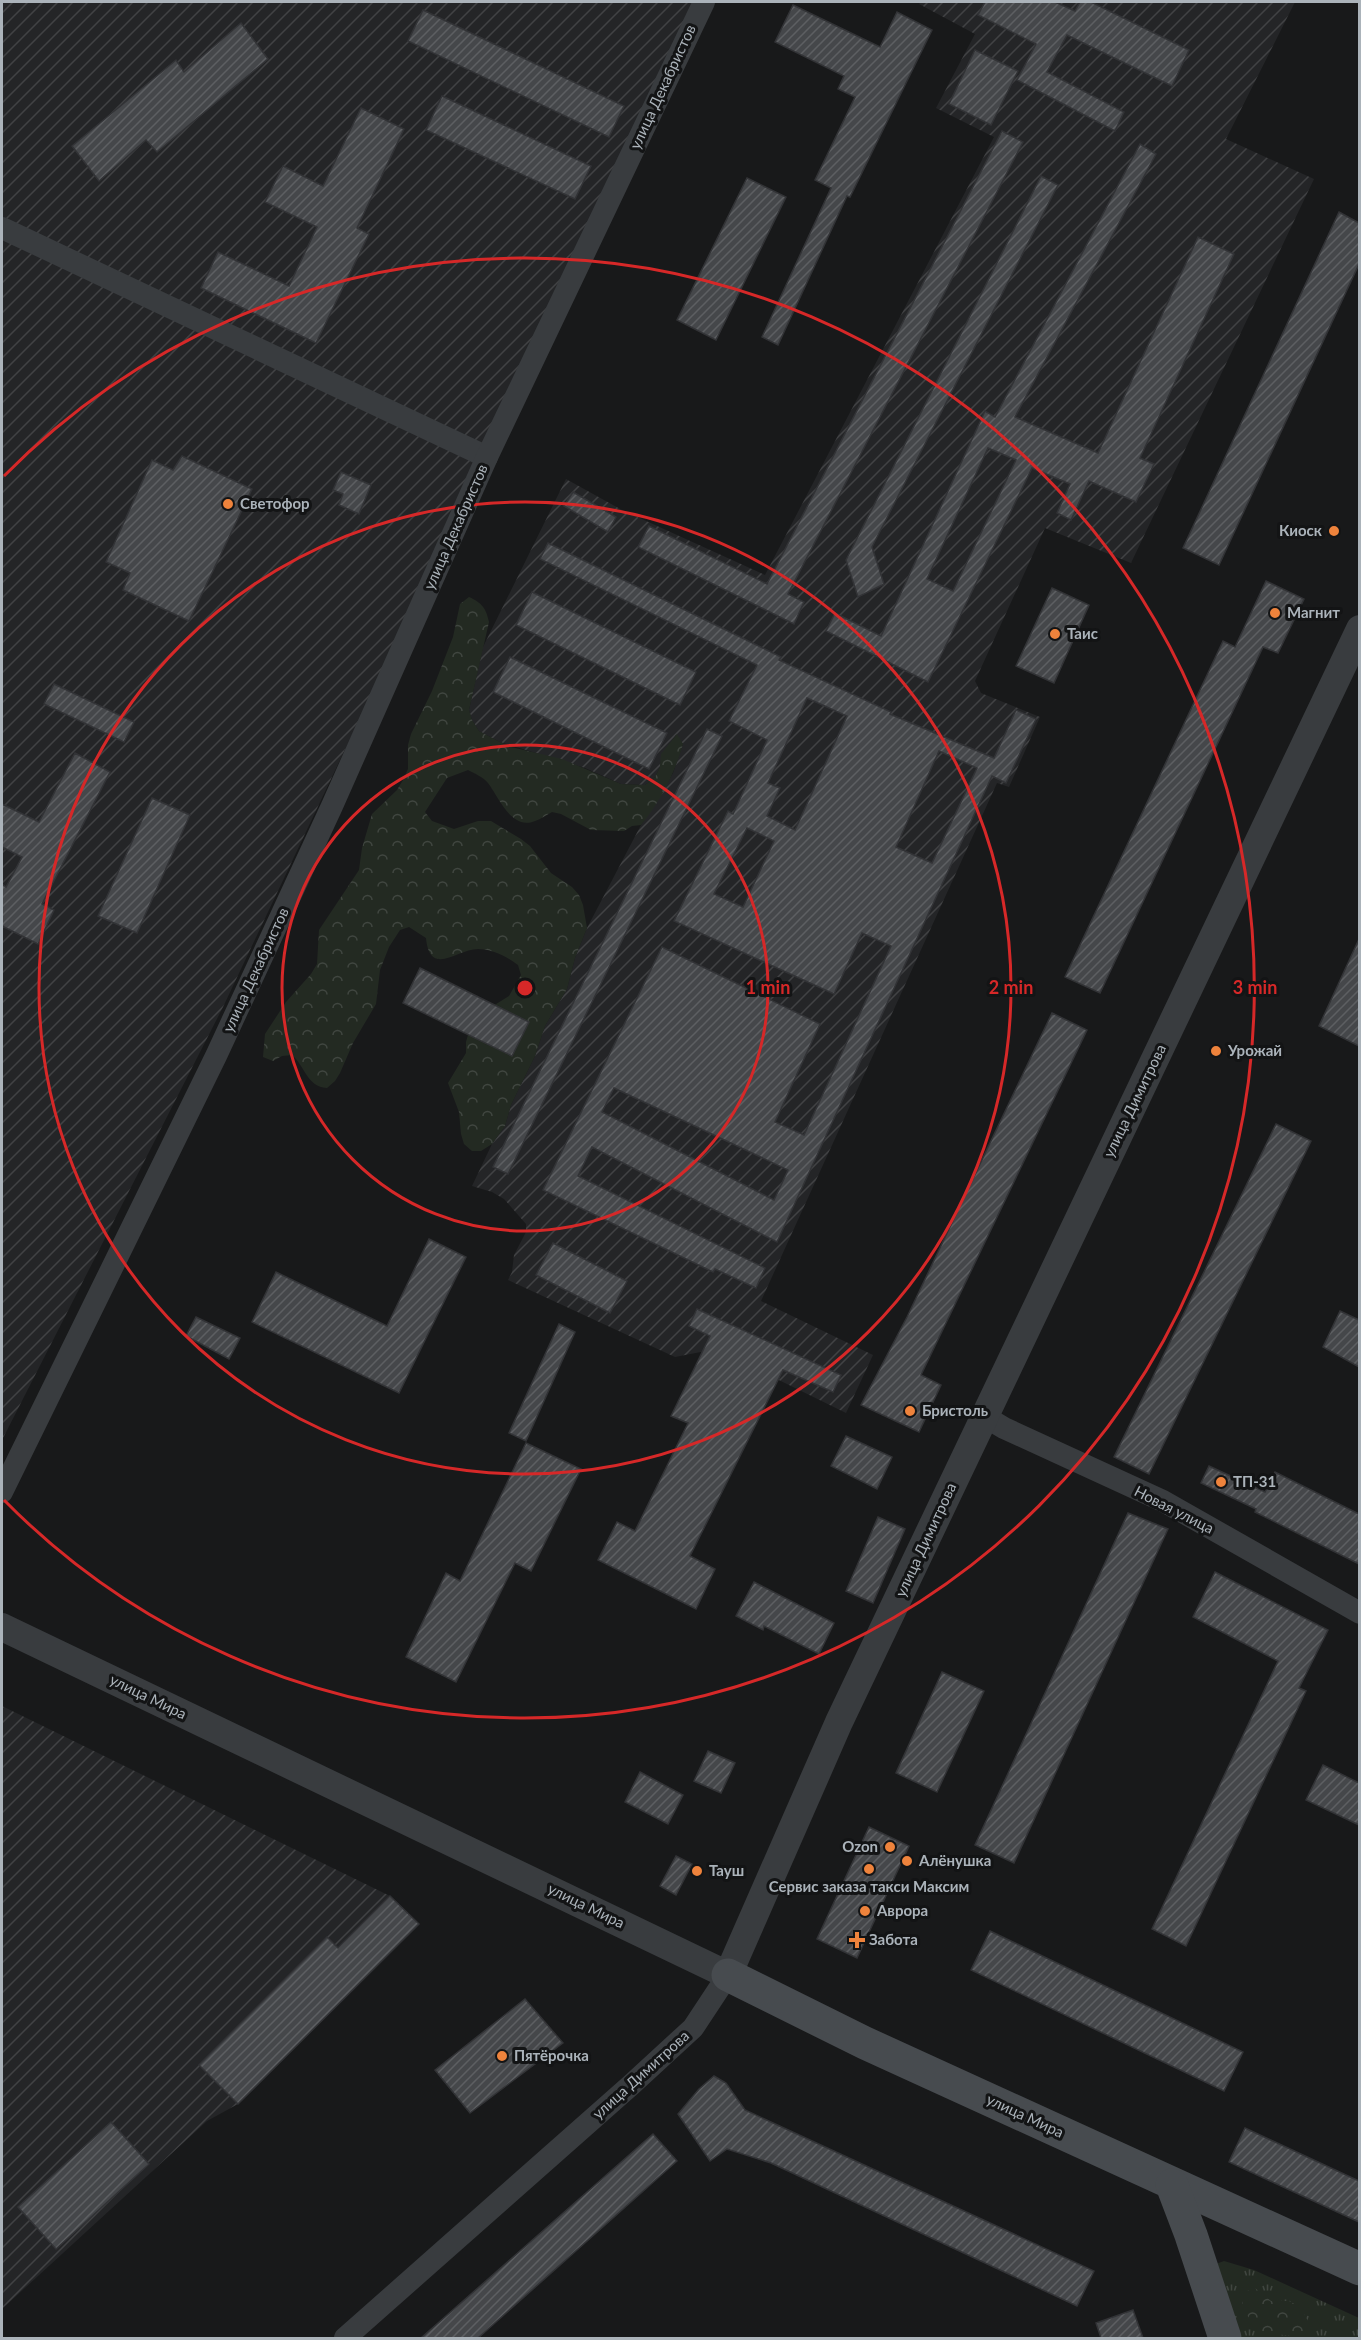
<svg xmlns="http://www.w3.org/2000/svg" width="1361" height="2340" font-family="Lato,sans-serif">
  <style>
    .industrial { fill: url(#industrial-furrows) }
    .grass { fill: url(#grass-tufts) }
    .forest { fill: url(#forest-crowns) }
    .building { fill: url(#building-hatch); stroke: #323336; stroke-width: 1.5; fill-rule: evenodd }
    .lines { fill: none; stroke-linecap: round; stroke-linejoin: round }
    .minor { stroke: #393c3f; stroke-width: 22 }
    .tertiary { stroke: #393c3f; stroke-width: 28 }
    .secondary { stroke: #474b4f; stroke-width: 33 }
    .ring { fill: none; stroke: #d62828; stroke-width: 3 }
    .poi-dot { fill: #ee833c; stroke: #131415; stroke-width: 2 }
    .labels { text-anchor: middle; stroke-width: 6; stroke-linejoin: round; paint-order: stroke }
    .street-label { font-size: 15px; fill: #abb3ba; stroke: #131415 }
    .poi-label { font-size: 15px; font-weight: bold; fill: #abb3ba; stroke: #131415; text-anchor: start }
    .centre { fill: #d62828; stroke: #131415; stroke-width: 3 }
    .ring-label { font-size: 18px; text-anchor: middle; font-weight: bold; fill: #d62828; stroke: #131415; stroke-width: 6; stroke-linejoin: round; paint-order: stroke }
  </style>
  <defs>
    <pattern id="industrial-furrows" width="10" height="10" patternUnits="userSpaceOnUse" patternTransform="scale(1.5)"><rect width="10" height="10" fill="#242527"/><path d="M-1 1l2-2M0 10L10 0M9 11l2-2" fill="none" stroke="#414244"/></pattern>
    <pattern id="grass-tufts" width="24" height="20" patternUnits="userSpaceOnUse" patternTransform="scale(1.5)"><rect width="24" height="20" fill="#232a22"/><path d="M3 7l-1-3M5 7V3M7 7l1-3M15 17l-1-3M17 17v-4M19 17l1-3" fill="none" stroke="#404640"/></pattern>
    <pattern id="forest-crowns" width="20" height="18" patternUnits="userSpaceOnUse" patternTransform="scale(1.5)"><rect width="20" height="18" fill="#232a22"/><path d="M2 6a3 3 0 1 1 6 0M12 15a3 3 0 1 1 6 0" fill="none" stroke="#404640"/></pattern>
    <pattern id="building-hatch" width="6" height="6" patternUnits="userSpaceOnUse" patternTransform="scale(1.5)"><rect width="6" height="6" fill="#45474a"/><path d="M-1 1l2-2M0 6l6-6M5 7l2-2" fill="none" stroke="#5d5f62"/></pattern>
  </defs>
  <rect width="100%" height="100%" fill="#18191a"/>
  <g class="industrial">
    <polygon points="2,2 699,2 223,1007 2,1440"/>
    <polygon points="921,2 1295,2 1226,139 1314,179 1131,563 1045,528 975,681 981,693 1040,717 1009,787 997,783 761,1301 873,1355 846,1413 716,1349 675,1357 508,1280 512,1272 514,1255 526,1232 526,1224 504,1199 492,1192 472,1186 492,1144 505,1126 511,1105 535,1056 545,1026 567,989 575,958 587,928 641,825 663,791 673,773 683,744 676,735 662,754 660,767 655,777 645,785 621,784 585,768 500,742 479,731 472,720 469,710 483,647 566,479 622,510 765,575 994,137 936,108 975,34 919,4"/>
    <polygon points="2,1706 390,1896 419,1924 238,2104 207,2121 2,2309"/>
  </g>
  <polygon class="grass" points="1224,2261 1254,2270 1359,2318 1359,2338 1238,2338 1216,2264"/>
  <g class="forest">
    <path d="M469,597C482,603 486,608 489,622L469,710L472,720L479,731L500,742L511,747L562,759L621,784L645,785L655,777L660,767L661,754L677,734L683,744C675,773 660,802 641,825L632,826L624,831L591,830L561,814L552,812C546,815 541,819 535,821C511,831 499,797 488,783C483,777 474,773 468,770L447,778L425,812L432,821L454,829L478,821H491L521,839L530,846L551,873L572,887L579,895L583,905L587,928L575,958L567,989L545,1026L535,1056L511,1105L505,1126L492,1144L481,1151H472L464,1144L461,1134L459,1112L448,1083L466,1053V1042L469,1031L485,1011L509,996L521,975L518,965C506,956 492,949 478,949C457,949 430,978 426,938L409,927L400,930L389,947L380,970L376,1004L353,1043L340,1073L335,1081L327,1088C307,1087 305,1066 292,1055L282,1056L273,1061L263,1057L265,1034L286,1002L311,974L317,964L319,930L359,870L362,848L372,814L397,790L403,780L408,769V745L411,734L432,691L453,637L460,604Z"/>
    <path d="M1255,2288L1271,2301H1289L1300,2307L1312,2328L1307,2338C1297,2339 1288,2334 1279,2335L1276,2338H1262C1256,2325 1245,2317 1242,2302L1247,2291Z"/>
  </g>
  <g class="building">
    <polygon points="985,2 1055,2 1075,11 1080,2 1091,2 1189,50 1172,86 1067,35 1047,72 1124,112 1115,131 1017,80 1036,44 978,15"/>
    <polygon points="793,5 880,47 897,12 932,30 850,197 847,196 778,345 762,337 831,188 815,180 855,97 838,89 844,76 775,42"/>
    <polygon points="423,10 624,106 609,137 408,41"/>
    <polygon points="241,23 268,59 157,152 146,140 99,181 72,146 176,60 184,72"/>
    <polygon points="975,50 1018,71 991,125 949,104"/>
    <polygon points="442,96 591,166 575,199 426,130"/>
    <polygon points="361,108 404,129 357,228 369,234 316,343 201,288 218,252 289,286 317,227 265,202 283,166 323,186"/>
    <polygon points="1002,131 1023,142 788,594 804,602 794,624 638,547 649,526 767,584"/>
    <path d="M1140,144L1156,154L1015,417L1098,453L1198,237L1234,254L1140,458L1154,464L1136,502L1089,481L1071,520L1057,513L1070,484L1032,468L928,682L826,631L835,613L881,636L985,411L995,417ZM988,448L1016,460L953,591L927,579Z"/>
    <polygon points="1041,176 1058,185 872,547 884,584 858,597 846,560"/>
    <polygon points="747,178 786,197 716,340 677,320"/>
    <polygon points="1339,212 1359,223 1359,264 1219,565 1183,548"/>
    <polygon points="182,456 252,489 189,621 123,590 130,573 106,562 152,460 173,470"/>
    <polygon points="341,472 371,485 359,514 339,505 343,494 333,490"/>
    <polygon points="573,492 616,517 608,532 564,506"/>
    <path d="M548,543L781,657L779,660L891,712L890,714L994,758L1016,710L1036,719L1006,783L992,776L777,1242L592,1147L578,1176L765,1268L756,1288L715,1269L713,1272L543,1190L662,947L820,1024L775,1122L804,1135L891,946L862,933L834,994L674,921L728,811L733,814L767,740L729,721L757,665L540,559ZM807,698L847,716L795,830L767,816L780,788L768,783ZM939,751L977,768L932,863L896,847ZM747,828L774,841L743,907L714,894ZM614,1088L788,1170L774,1200L602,1112Z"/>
    <polygon points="1266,581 1304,599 1278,653 1263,647 1100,993 1065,977 1223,641 1235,647"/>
    <polygon points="1052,588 1089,605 1054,683 1016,666"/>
    <polygon points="532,592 696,672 680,705 516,625"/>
    <polygon points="510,657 667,733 649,769 493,692"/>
    <polygon points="54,684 134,722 124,742 44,704"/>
    <polygon points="707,729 722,736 508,1174 493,1167"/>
    <polygon points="75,753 110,772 42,904 54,910 38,944 2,926 2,884 6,887 22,857 2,847 2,804 39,822"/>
    <polygon points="152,798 190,815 137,933 98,916"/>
    <polygon points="1359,939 1359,1046 1319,1026"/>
    <polygon points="420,968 529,1022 512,1056 403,1003"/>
    <polygon points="1052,1013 1087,1030 921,1375 941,1385 919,1432 861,1405 907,1317"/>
    <polygon points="1276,1124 1311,1141 1149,1474 1114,1457"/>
    <polygon points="429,1239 466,1257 399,1393 252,1322 276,1272 387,1326"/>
    <polygon points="553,1243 627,1281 610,1313 536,1275"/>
    <polygon points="697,1309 841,1375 833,1392 783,1370 690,1556 715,1569 696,1609 598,1560 617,1522 635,1531 688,1423 671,1416 710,1336 689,1326"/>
    <polygon points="1340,1311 1359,1320 1359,1367 1323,1347"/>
    <polygon points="196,1317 240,1338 229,1359 186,1336"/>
    <polygon points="559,1324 575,1332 526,1441 509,1433"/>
    <polygon points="846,1436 892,1457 877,1489 831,1466"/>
    <polygon points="526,1443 581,1469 531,1571 515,1563 456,1682 406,1657 446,1573 460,1581"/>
    <polygon points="1209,1466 1265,1492 1275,1472 1359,1514 1359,1564 1255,1512 1256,1509 1201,1483"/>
    <polygon points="1128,1513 1168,1529 1014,1863 975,1845"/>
    <polygon points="878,1517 905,1529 873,1603 846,1591"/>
    <polygon points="1215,1572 1328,1630 1299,1688 1306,1691 1186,1946 1152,1929 1278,1661 1193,1617"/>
    <polygon points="754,1582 834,1623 819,1654 764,1626 763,1630 736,1616"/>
    <polygon points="942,1672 984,1691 937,1792 896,1773"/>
    <polygon points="708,1751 735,1763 721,1793 694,1781"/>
    <polygon points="1323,1765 1359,1783 1359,1825 1306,1800"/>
    <polygon points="640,1772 683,1795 668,1824 625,1802"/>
    <polygon points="869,1827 909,1846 857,1958 817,1939"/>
    <polygon points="676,1856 692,1864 676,1895 660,1886"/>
    <polygon points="390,1896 419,1924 238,2104 199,2065 327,1937 338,1948"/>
    <polygon points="990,1931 1243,2052 1224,2091 971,1970"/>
    <polygon points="525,1999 563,2043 470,2113 435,2070"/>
    <polygon points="714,2076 726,2083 745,2110 1094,2271 1077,2306 771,2163 727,2149 710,2161 678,2114 699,2089"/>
    <polygon points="111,2122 149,2164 56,2249 18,2207"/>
    <polygon points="1245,2128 1359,2181 1359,2222 1229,2162"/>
    <polygon points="653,2134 677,2161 478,2338 421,2338"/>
    <polygon points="1133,2310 1143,2338 1101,2338 1096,2323"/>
  </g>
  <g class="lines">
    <g class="minor">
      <polyline points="2,228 487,457"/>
      <polyline points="984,1416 1004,1428 1163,1501 1360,1613"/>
      <polyline points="2,1492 216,1056 332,806 487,457 704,2"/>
      <polyline points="345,2338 631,2085 693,2028 728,1975"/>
    </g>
    <polyline class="tertiary" points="2,1627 728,1975 839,1722 1360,629"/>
    <g class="secondary">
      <polyline points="728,1975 865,2043 1360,2269"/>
      <polyline points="1172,2185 1191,2235 1225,2338"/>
    </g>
  </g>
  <g class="ring">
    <circle cx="525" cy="988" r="243"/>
    <circle cx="525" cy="988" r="486"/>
    <path d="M4 476A730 730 0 1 1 4 1500"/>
  </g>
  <g class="poi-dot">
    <circle cx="228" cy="504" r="6"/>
    <circle cx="1334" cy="531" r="6"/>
    <circle cx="1275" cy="613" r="6"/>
    <circle cx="1055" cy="634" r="6"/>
    <circle cx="1216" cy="1051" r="6"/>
    <circle cx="910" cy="1411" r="6"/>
    <circle cx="1221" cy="1482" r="6"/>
    <circle cx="890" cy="1847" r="6"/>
    <circle cx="907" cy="1861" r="6"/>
    <circle cx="869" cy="1869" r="6"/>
    <circle cx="697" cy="1871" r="6"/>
    <circle cx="865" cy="1911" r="6"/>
    <path d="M854 1931h6v6h6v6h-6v6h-6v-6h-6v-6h6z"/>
    <circle cx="502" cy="2056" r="6"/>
  </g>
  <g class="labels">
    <g class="street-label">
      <text transform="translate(663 87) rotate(-65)" y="5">улица Декабристов</text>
      <text transform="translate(456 527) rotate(-66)" y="5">улица Декабристов</text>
      <text transform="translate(256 970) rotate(-65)" y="5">улица Декабристов</text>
      <text transform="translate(1135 1101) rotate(-64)" y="5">улица Димитрова</text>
      <text transform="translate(1174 1510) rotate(27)" y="5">Новая улица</text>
      <text transform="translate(926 1540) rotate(-65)" y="5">улица Димитрова</text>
      <text transform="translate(148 1697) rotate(26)" y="5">улица Мира</text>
      <text transform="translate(586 1906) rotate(26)" y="5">улица Мира</text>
      <text transform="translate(641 2075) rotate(-42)" y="5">улица Димитрова</text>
      <text transform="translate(1025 2116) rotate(25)" y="5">улица Мира</text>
    </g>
    <g class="poi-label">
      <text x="240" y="509">Светофор</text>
      <text x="1322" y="536" text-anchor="end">Киоск</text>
      <text x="1287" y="618">Магнит</text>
      <text x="1067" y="639">Таис</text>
      <text x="1228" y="1056">Урожай</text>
      <text x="922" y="1416">Бристоль</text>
      <text x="1233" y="1487">ТП-31</text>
      <text x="878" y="1852" text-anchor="end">Ozon</text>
      <text x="919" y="1866">Алёнушка</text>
      <text x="709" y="1876">Тауш</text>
      <text x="869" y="1892" text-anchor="middle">Сервис заказа такси Максим</text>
      <text x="877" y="1916">Аврора</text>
      <text x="869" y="1945">Забота</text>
      <text x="514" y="2061">Пятёрочка</text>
    </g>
  </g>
  <circle cx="525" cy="988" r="9" class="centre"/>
  <g class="ring-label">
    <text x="768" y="994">1 min</text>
    <text x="1011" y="994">2 min</text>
    <text x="1255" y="994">3 min</text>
  </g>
  <rect width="1361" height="2340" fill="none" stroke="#abb3ba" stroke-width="6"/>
</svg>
